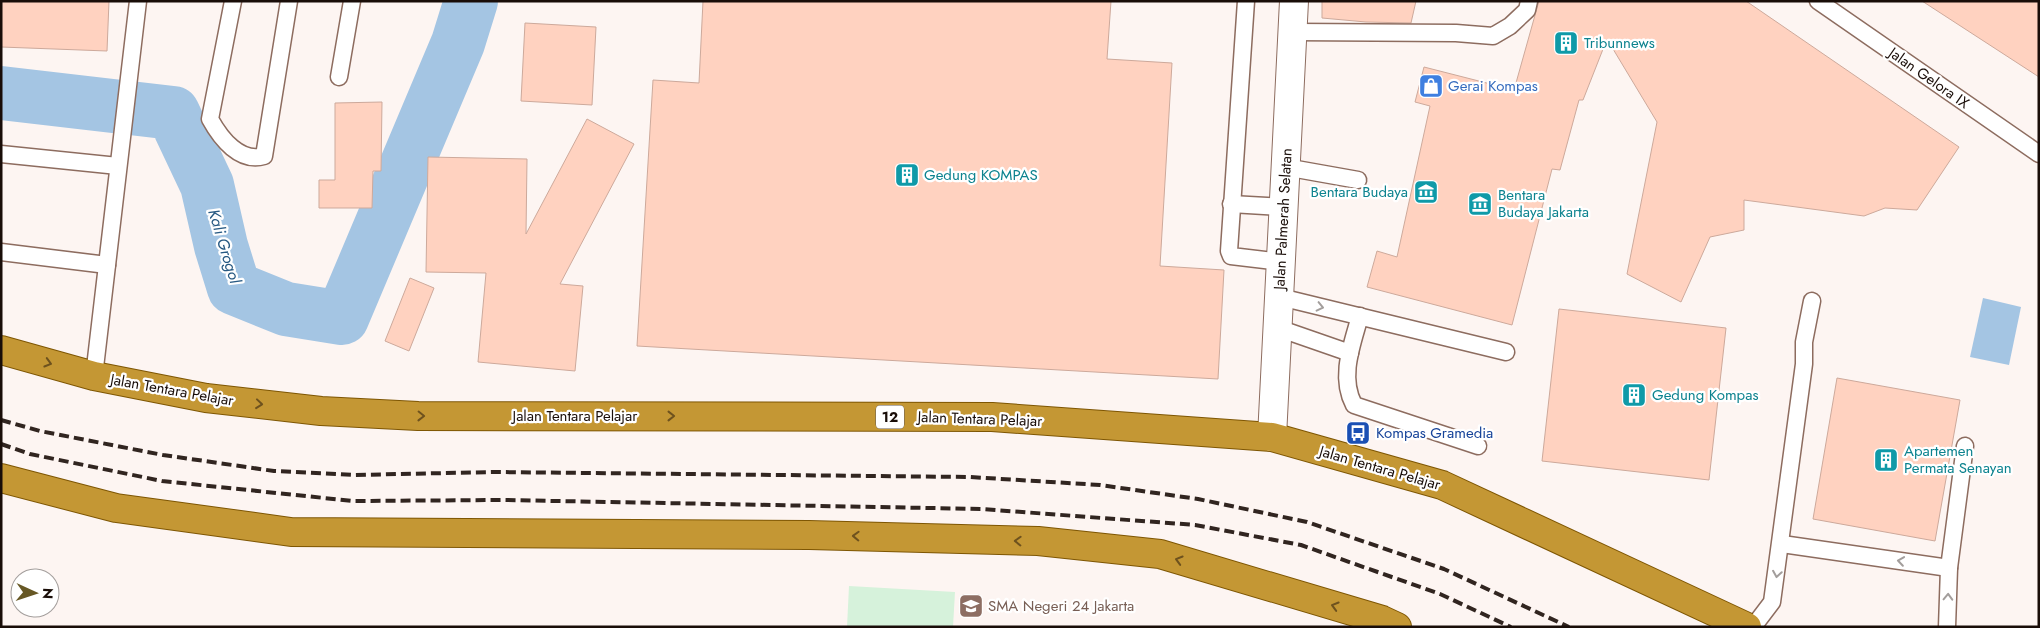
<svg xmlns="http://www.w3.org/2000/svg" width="2040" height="628" font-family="Jost,sans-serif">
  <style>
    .green { fill: #d6f2db }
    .water { fill: #a4c5e3 }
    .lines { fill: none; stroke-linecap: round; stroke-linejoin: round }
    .river { stroke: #a4c5e3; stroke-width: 54 }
    .building { fill: #ffd2c0; stroke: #cda99b }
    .service-casing { stroke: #8d6c5f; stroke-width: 19 }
    .minor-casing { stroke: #8d6c5f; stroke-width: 30 }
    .trunk-casing { stroke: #7e5603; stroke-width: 30 }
    .service { stroke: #fff; stroke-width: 16 }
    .minor { stroke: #fff; stroke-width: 28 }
    .trunk { stroke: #c49734; stroke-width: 28 }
    .rail { stroke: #312520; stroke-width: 4; stroke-dasharray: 10 5; stroke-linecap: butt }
    .oneway { stroke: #a39e9c }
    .oneway2 { stroke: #6e521e }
    .labels { text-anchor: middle; stroke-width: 4.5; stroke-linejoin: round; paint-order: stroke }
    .shield { fill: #fff; stroke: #5e5652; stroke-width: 1 }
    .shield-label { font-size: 14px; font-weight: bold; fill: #190d08 }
    .culture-label { font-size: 15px; fill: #0d838f; stroke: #fff; text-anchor: start }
    .street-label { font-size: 15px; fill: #190d08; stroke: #fff }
    .shop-label { font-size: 15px; fill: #366cbe; stroke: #fff; text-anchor: start }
    .transit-label { font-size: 15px; fill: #164399; stroke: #fff; text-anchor: start }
    .education-label { font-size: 15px; fill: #785e54; stroke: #fff; text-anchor: start }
    .water-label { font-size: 16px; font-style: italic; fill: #275982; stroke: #fff }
  </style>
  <rect width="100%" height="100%" fill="#fdf5f2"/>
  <polygon class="green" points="849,586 955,592 953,627 847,627"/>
  <polygon class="water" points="1983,298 2021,307 2009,365 1970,357"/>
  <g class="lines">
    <polyline class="river" points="1,93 173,113 207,185 221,246 234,288 286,309 342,318 458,43 471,1"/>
  </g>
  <g class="building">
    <polygon points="1,1 109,1 107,51 1,47"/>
    <polygon points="703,1 1111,1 1107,59 1172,63 1160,266 1224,270 1218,379 637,346 653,80 699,83"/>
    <polygon points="1322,1 1416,1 1411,23 1366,22 1322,18"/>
    <polygon points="1539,1 1746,1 1959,147 1917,210 1885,208 1864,216 1744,200 1744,230 1710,237 1681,302 1627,274 1657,122 1607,39 1583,100 1579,100 1560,170 1552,169 1512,325 1367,287 1377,251 1397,257 1430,106 1415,102 1424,67 1514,90"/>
    <polygon points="1922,1 2039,1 2039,77"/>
    <polygon points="525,23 596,27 592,105 521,101"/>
    <polygon points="382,102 381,171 373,171 372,208 319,208 319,180 335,180 335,103"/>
    <polygon points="587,119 634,144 560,284 583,286 575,371 478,362 486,273 426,272 428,157 527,159 526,234"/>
    <polygon points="410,278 434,288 409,351 385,341"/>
    <polygon points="1559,309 1726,328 1709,480 1542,461"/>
    <polygon points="1837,378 1960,400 1935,541 1813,519"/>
  </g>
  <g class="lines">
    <defs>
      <g id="service">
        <path d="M233,1L210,119C221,139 240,163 264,156L289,1"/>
        <polyline points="1246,1 1229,251 1231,256 1281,262"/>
        <polyline points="1818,1 2039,154"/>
        <polyline points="1293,32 1456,33 1493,36 1510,26 1527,10 1529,1"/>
        <polyline points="339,77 352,1"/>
        <polyline points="1,154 118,166"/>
        <polyline points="1285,167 1358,180"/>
        <polyline points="1231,204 1283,207"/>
        <polyline points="1,252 107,265"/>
        <polyline points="1280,297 1506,352"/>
        <path d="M1360,316C1352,345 1339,377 1354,405L1478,446"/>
        <polyline points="1278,328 1350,353"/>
        <polyline points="94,376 138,1"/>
        <polyline points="1782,544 1949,568"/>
        <polyline points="1753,627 1772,602 1804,364 1804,342 1812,301"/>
        <polyline points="1947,627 1949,568 1965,446"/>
      </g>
      <polyline id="minor" points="1272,437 1294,1"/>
      <g id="trunk">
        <polyline points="1,350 94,376 206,398 321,411 418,416 992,417 1272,437 1442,485 1747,627"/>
        <polyline points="1,478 116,508 291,532 809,535 1038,541 1160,554 1382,620 1397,627"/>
      </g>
    </defs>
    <use href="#service" class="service-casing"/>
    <use href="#minor" class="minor-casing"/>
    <use href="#trunk" class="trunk-casing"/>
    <use href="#service" class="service"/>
    <use href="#minor" class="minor"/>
    <use href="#trunk" class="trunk"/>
    <g class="rail">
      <polyline points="1,420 40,431 163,455 274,471 354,475 494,472 970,477 1100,485 1198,499 1307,522 1444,569 1569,627"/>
      <polyline points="1,444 30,454 162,481 353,501 504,500 982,509 1195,525 1301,545 1440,594 1511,627"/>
    </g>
  </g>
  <defs><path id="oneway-chevron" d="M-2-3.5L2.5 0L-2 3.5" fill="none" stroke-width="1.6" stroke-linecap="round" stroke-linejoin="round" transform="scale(1.25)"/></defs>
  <g class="oneway">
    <use href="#oneway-chevron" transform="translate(1320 307) rotate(13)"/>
    <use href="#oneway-chevron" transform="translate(1901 561) rotate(-172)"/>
    <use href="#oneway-chevron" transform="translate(1777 574) rotate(99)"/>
    <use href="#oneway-chevron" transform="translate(1948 597) rotate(-88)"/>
  </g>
  <g class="oneway2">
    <use href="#oneway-chevron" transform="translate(48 363) rotate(16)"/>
    <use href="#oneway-chevron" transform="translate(259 404) rotate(6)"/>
    <use href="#oneway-chevron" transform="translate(421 416) rotate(1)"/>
    <use href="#oneway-chevron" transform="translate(671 416)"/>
    <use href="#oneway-chevron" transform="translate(856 536) rotate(-178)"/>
    <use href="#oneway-chevron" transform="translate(1018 541) rotate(-178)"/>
    <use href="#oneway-chevron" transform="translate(1179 560) rotate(-164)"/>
    <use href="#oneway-chevron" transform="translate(1335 606) rotate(-164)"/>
  </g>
  <defs>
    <symbol id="building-square" viewBox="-11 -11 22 22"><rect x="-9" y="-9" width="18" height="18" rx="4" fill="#0f9aa8" stroke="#fff"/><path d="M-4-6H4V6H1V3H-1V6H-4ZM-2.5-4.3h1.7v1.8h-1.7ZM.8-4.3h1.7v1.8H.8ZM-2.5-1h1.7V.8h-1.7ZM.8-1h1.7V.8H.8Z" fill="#fff"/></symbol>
    <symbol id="shop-square" viewBox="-11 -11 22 22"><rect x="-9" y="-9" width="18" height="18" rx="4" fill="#3f7fe0" stroke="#fff"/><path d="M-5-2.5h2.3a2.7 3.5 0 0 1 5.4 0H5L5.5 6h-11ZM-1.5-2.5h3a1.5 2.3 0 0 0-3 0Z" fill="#fff"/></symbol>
    <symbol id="museum-square" viewBox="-11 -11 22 22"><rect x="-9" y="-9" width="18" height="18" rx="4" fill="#0f9aa8" stroke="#fff"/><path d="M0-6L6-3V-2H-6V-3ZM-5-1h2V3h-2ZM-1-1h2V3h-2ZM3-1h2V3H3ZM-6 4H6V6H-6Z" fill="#fff"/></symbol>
    <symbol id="bus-square" viewBox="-11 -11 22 22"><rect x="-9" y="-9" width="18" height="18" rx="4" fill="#1a4fb4" stroke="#fff"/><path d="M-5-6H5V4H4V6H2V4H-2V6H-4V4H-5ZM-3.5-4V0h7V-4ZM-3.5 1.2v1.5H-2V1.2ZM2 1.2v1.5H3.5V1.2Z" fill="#fff"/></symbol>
    <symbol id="school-square" viewBox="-11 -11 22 22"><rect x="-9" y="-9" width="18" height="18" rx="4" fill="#8d6e63" stroke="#fff"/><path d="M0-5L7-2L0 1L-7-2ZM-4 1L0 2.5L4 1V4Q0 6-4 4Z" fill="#fff"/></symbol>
  </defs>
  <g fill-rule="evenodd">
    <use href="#building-square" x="1552" y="29" width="28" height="28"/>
    <use href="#shop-square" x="1417" y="72" width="28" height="28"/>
    <use href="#building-square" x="893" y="161" width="28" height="28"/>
    <use href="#museum-square" x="1412" y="178" width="28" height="28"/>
    <use href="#museum-square" x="1466" y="190" width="28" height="28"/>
    <use href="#building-square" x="1620" y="381" width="28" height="28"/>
    <use href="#bus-square" x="1344" y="419" width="28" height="28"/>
    <use href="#building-square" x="1872" y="446" width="28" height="28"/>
    <use href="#school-square" x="957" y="592" width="28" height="28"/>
  </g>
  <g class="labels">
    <rect class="shield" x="876" y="405.5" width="28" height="23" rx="4"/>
    <g class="shield-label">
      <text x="890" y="422">12</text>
    </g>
    <g class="culture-label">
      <text x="1584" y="48">Tribunnews</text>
      <text x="924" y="180">Gedung KOMPAS</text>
      <text x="1408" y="197" text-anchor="end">Bentara Budaya</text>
      <text x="1498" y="200">Bentara<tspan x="1498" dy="17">Budaya Jakarta</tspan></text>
      <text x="1652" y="400">Gedung Kompas</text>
      <text x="1904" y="456">Apartemen<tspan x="1904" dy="17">Permata Senayan</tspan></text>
    </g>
    <g class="street-label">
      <text transform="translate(1929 78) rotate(35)" y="5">Jalan Gelora IX</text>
      <text transform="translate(1283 219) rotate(-87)" y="5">Jalan Palmerah Selatan</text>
      <text transform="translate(172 390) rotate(10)" y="5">Jalan Tentara Pelajar</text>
      <text x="575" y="421">Jalan Tentara Pelajar</text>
      <text transform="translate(980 419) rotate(2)" y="5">Jalan Tentara Pelajar</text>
      <text transform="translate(1380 468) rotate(16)" y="5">Jalan Tentara Pelajar</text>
    </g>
    <g class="shop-label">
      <text x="1448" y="91">Gerai Kompas</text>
    </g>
    <g class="transit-label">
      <text x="1376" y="438">Kompas Gramedia</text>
    </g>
    <g class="education-label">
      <text x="988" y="611">SMA Negeri 24 Jakarta</text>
    </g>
    <g class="water-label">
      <text transform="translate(225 246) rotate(73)" y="6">Kali Grogol</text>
    </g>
  </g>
  <rect width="2040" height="628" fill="none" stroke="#190d08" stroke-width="5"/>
  <g transform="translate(35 593) rotate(93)"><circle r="24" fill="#ffffff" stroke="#a39e9c"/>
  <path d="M0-4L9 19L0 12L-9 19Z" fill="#675825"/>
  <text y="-8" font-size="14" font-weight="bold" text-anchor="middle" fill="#190d08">N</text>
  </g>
</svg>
